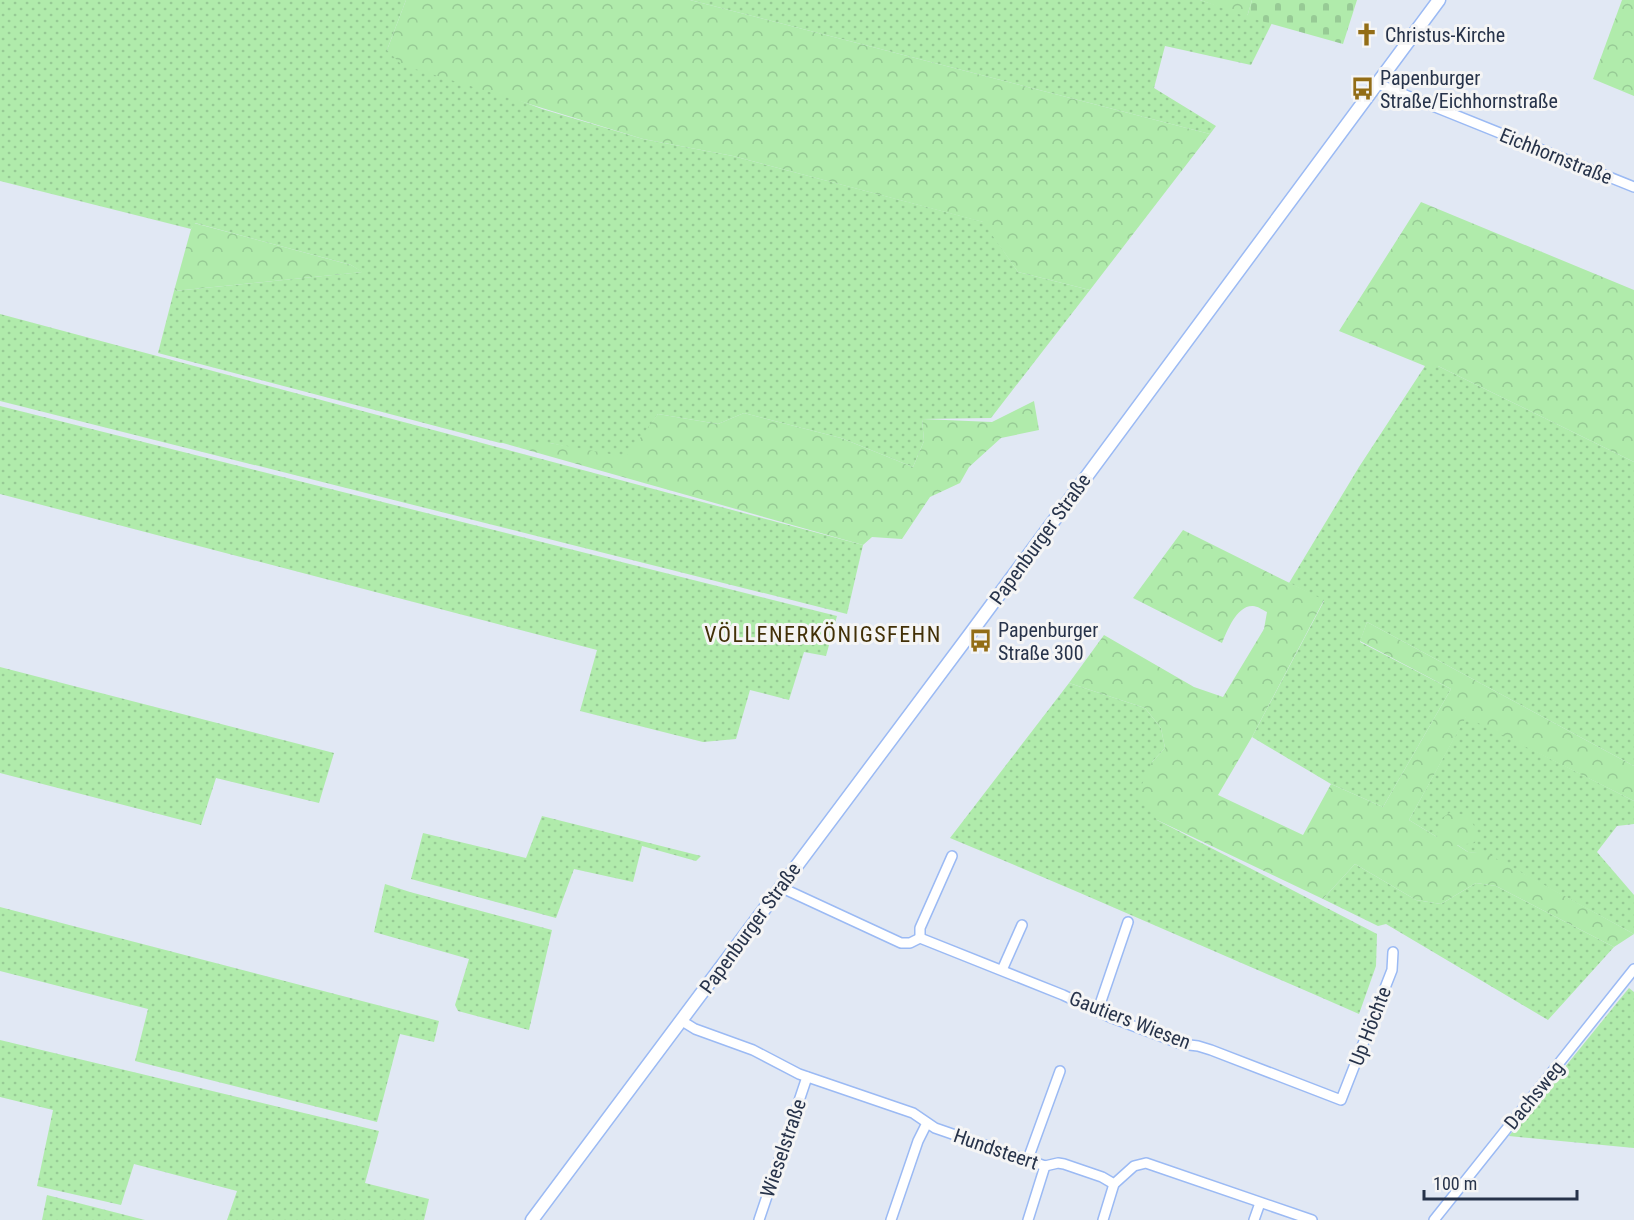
<svg xmlns="http://www.w3.org/2000/svg" width="1634" height="1220" font-family="'Roboto Condensed',sans-serif">
  <style>
    .grass { fill: url(#grass-dots) }
    .forest { fill: url(#forest-crowns) }
    .cemetery { fill: url(#cemetery-stones) }
    .lines { fill: none; stroke-linecap: round; stroke-linejoin: round }
    .minor-casing { stroke: #9bbaf4; stroke-width: 12 }
    .tertiary-casing { stroke: #9bbaf4; stroke-width: 15 }
    .minor { stroke: #fff; stroke-width: 9 }
    .tertiary { stroke: #fff; stroke-width: 12 }
    .labels { text-anchor: middle; stroke-width: 6; stroke-linejoin: round; paint-order: stroke }
    .poi-label { font-size: 20px; fill: #27334a; stroke: #f5f5f5; text-anchor: start }
    .street-label { font-size: 20px; fill: #27334a; stroke: #f5f5f5 }
    .quarter-label { font-size: 22px; letter-spacing: 1.5px; fill: #423007; stroke: #f5f5f5 }
  </style>
  <defs>
    <pattern id="grass-dots" width="8" height="8" patternUnits="userSpaceOnUse" patternTransform="scale(1.5)"><rect width="8" height="8" fill="#b0ebab"/><path d="M2 2h.1M6 6h.1" fill="none" stroke="#97ca95" stroke-width="1.8" stroke-linecap="round"/></pattern>
    <pattern id="forest-crowns" width="20" height="18" patternUnits="userSpaceOnUse" patternTransform="scale(1.5)"><rect width="20" height="18" fill="#b0ebab"/><path d="M2 6a3 3 0 1 1 6 0M12 15a3 3 0 1 1 6 0" fill="none" stroke="#97ca95"/></pattern>
    <pattern id="cemetery-stones" width="16" height="16" patternUnits="userSpaceOnUse" patternTransform="scale(1.5)"><rect width="16" height="16" fill="#b0ebab"/><path d="M2 7V4a2 2 0 0 1 4 0v3zM10 15v-3a2 2 0 0 1 4 0v3z" fill="#97ca95"/></pattern>
  </defs>
  <rect width="100%" height="100%" fill="#e1e8f4"/>
  <g class="grass">
    <polygon points="0,0 406,0 387,50 542,109 643,139 733,156 984,222 1018,272 1090,290 991,418 922,419 924,441 913,467 841,438 744,413 718,424 658,414 627,460 550,443 500,443 158,353 174,291 362,272 351,265 195,223 191,229 0,181"/>
    <polygon points="690,0 1200,0 1272,23 1251,65 1165,46 1154,88 1216,126 1210,134"/>
    <polygon points="0,314 863,545 847,614 0,401"/>
    <polygon points="1425,366 1438,366 1634,462 1634,766 1367,622 1360,642 1451,689 1383,807 1331,784 1252,737 1324,601 1289,583 1359,467"/>
    <polygon points="0,406 837,616 826,656 804,652 789,700 750,690 736,739 703,742 580,711 597,650 0,494"/>
    <polygon points="0,667 334,753 319,803 216,778 201,825 0,773"/>
    <path d="M1069,683L1145,708L1161,728L1165,748L1152,762L1157,820L1377,934L1376,966L1359,1014C1223,955 1087,895 950,838Z"/>
    <polygon points="1466,716 1634,801 1634,824 1617,826 1597,852 1634,895 1634,934 1486,854 1468,852 1456,844 1437,837 1409,820"/>
    <polygon points="542,816 701,856 696,861 642,846 633,882 574,869 556,918 411,879 423,833 526,858"/>
    <polygon points="1355,864 1416,900 1441,904 1476,883 1496,886 1614,947 1548,1020 1386,924 1378,926 1323,899"/>
    <polygon points="385,884 410,892 552,930 529,1030 458,1011 455,1005 469,959 374,932"/>
    <polygon points="0,907 439,1021 434,1042 400,1034 377,1122 135,1061 148,1009 0,971"/>
    <polygon points="1629,988 1634,992 1634,1148 1509,1136"/>
    <polygon points="0,1040 379,1131 365,1183 429,1199 424,1220 227,1220 237,1191 134,1164 121,1205 37,1186 53,1110 0,1097"/>
    <polygon points="47,1195 145,1220 42,1220"/>
  </g>
  <g class="forest">
    <polygon points="406,0 690,0 1210,134 1090,290 1018,272 983,222 733,156 643,139 402,65 387,50"/>
    <polygon points="1200,0 1252,0 1247,17"/>
    <polygon points="1622,0 1634,0 1634,96 1593,79"/>
    <polygon points="1421,202 1634,290 1634,462 1438,366 1425,366 1339,331"/>
    <polygon points="194,223 351,265 363,272 174,291 191,229"/>
    <polygon points="1034,401 1039,430 1001,438 969,467 960,483 930,497 902,539 872,537 863,545 503,443 550,443 626,457 658,414 718,424 744,413 841,438 913,467 924,441 922,419 992,422"/>
    <path d="M1183,530L1324,600L1252,737L1218,795L1303,835L1331,784L1383,807L1451,689L1360,641L1367,622L1634,766V801L1466,717L1409,820L1437,837L1440,819L1451,812L1468,816L1476,829L1475,843L1457,845L1468,852L1486,853L1634,934L1614,947L1496,886L1476,883L1441,904L1416,900L1355,864L1323,899L1157,820L1138,793L1152,762L1165,748L1161,728L1145,708L1069,683L1104,635L1194,687L1223,697L1264,629L1267,612C1263,610 1257,606 1253,606C1237,605 1227,631 1222,643L1133,598Z"/>
  </g>
  <polygon class="cemetery" points="1252,0 1357,0 1343,44 1247,17"/>
  <g class="lines">
    <defs>
      <g id="minor">
        <polyline points="1378,84 1634,187"/>
        <polyline points="780,887 901,943 910,943 920,938 1063,995 1112,1018 1181,1044 1198,1046 1211,1050 1341,1100 1392,970 1393,952"/>
        <polyline points="920,938 920,928 952,856"/>
        <polyline points="1002,970 1022,925"/>
        <polyline points="1098,1010 1128,922"/>
        <polyline points="682,1021 695,1029 753,1050 799,1074 913,1113 935,1128 1045,1166 1058,1163 1064,1164 1102,1177 1114,1184 1134,1166 1146,1163 1312,1220"/>
        <polyline points="1028,1159 1060,1071"/>
        <polyline points="759,1220 807,1077"/>
        <polyline points="891,1220 918,1141 927,1123"/>
        <polyline points="1028,1220 1045,1166"/>
        <polyline points="1103,1220 1114,1184"/>
        <polyline points="1254,1220 1260,1203"/>
        <polyline points="1434,1220 1634,969"/>
      </g>
      <polyline id="tertiary" points="532,1220 970,634 1439,0"/>
    </defs>
    <use href="#minor" class="minor-casing"/>
    <use href="#tertiary" class="tertiary-casing"/>
    <use href="#minor" class="minor"/>
    <use href="#tertiary" class="tertiary"/>
  </g>
  <defs>
    <symbol id="church-bare" viewBox="-9 -9 18 18"><path d="M-1.2-6h2.4v3.5h3.3v2.4h-3.3V6h-2.4V-.1h-3.3v-2.4h3.3Z" fill="#936d16" stroke="#f5f5f5" stroke-width="2.5" paint-order="stroke"/></symbol>
    <symbol id="bus-bare" viewBox="-9 -9 18 18"><path d="M-5-6H5V4H4V6H2V4H-2V6H-4V4H-5ZM-3.5-4V0h7V-4ZM-3.5 1.2v1.5H-2V1.2ZM2 1.2v1.5H3.5V1.2Z" fill="#936d16" stroke="#f5f5f5" stroke-width="2.5" paint-order="stroke"/></symbol>
  </defs>
  <g fill-rule="evenodd">
    <use href="#church-bare" x="1350" y="18" width="33" height="33"/>
    <use href="#bus-bare" x="1346" y="72" width="33" height="33"/>
    <use href="#bus-bare" x="964" y="624" width="33" height="33"/>
  </g>
  <g class="labels">
    <g class="poi-label">
      <text x="1385" y="42">Christus-Kirche</text>
      <text x="1380" y="85">Papenburger<tspan x="1380" dy="23">Straße/Eichhornstraße</tspan></text>
      <text x="998" y="637">Papenburger<tspan x="998" dy="23">Straße 300</tspan></text>
    </g>
    <g class="street-label">
      <text transform="translate(1556 156) rotate(22)" y="7">Eichhornstraße</text>
      <text transform="translate(1040 539) rotate(-54)" y="7">Papenburger Straße</text>
      <text transform="translate(750 928) rotate(-54)" y="7">Papenburger Straße</text>
      <text transform="translate(1130 1020) rotate(21)" y="7">Gautiers Wiesen</text>
      <text transform="translate(1370 1026) rotate(-69)" y="7">Up Höchte</text>
      <text transform="translate(1534 1095) rotate(-51)" y="7">Dachsweg</text>
      <text transform="translate(783 1148) rotate(-71)" y="7">Wieselstraße</text>
      <text transform="translate(996 1149) rotate(19)" y="7">Hundsteert</text>
    </g>
    <g class="quarter-label">
      <text x="823" y="642">VÖLLENERKÖNIGSFEHN</text>
    </g>
  </g>
  <path d="M1424 1190v9h153v-9" fill="none" stroke="#27334a" stroke-width="3"/>
  <text x="1433" y="1190" font-size="18" fill="#27334a" stroke="#f5f5f5" stroke-width="4.5" paint-order="stroke">100 m</text>
</svg>
